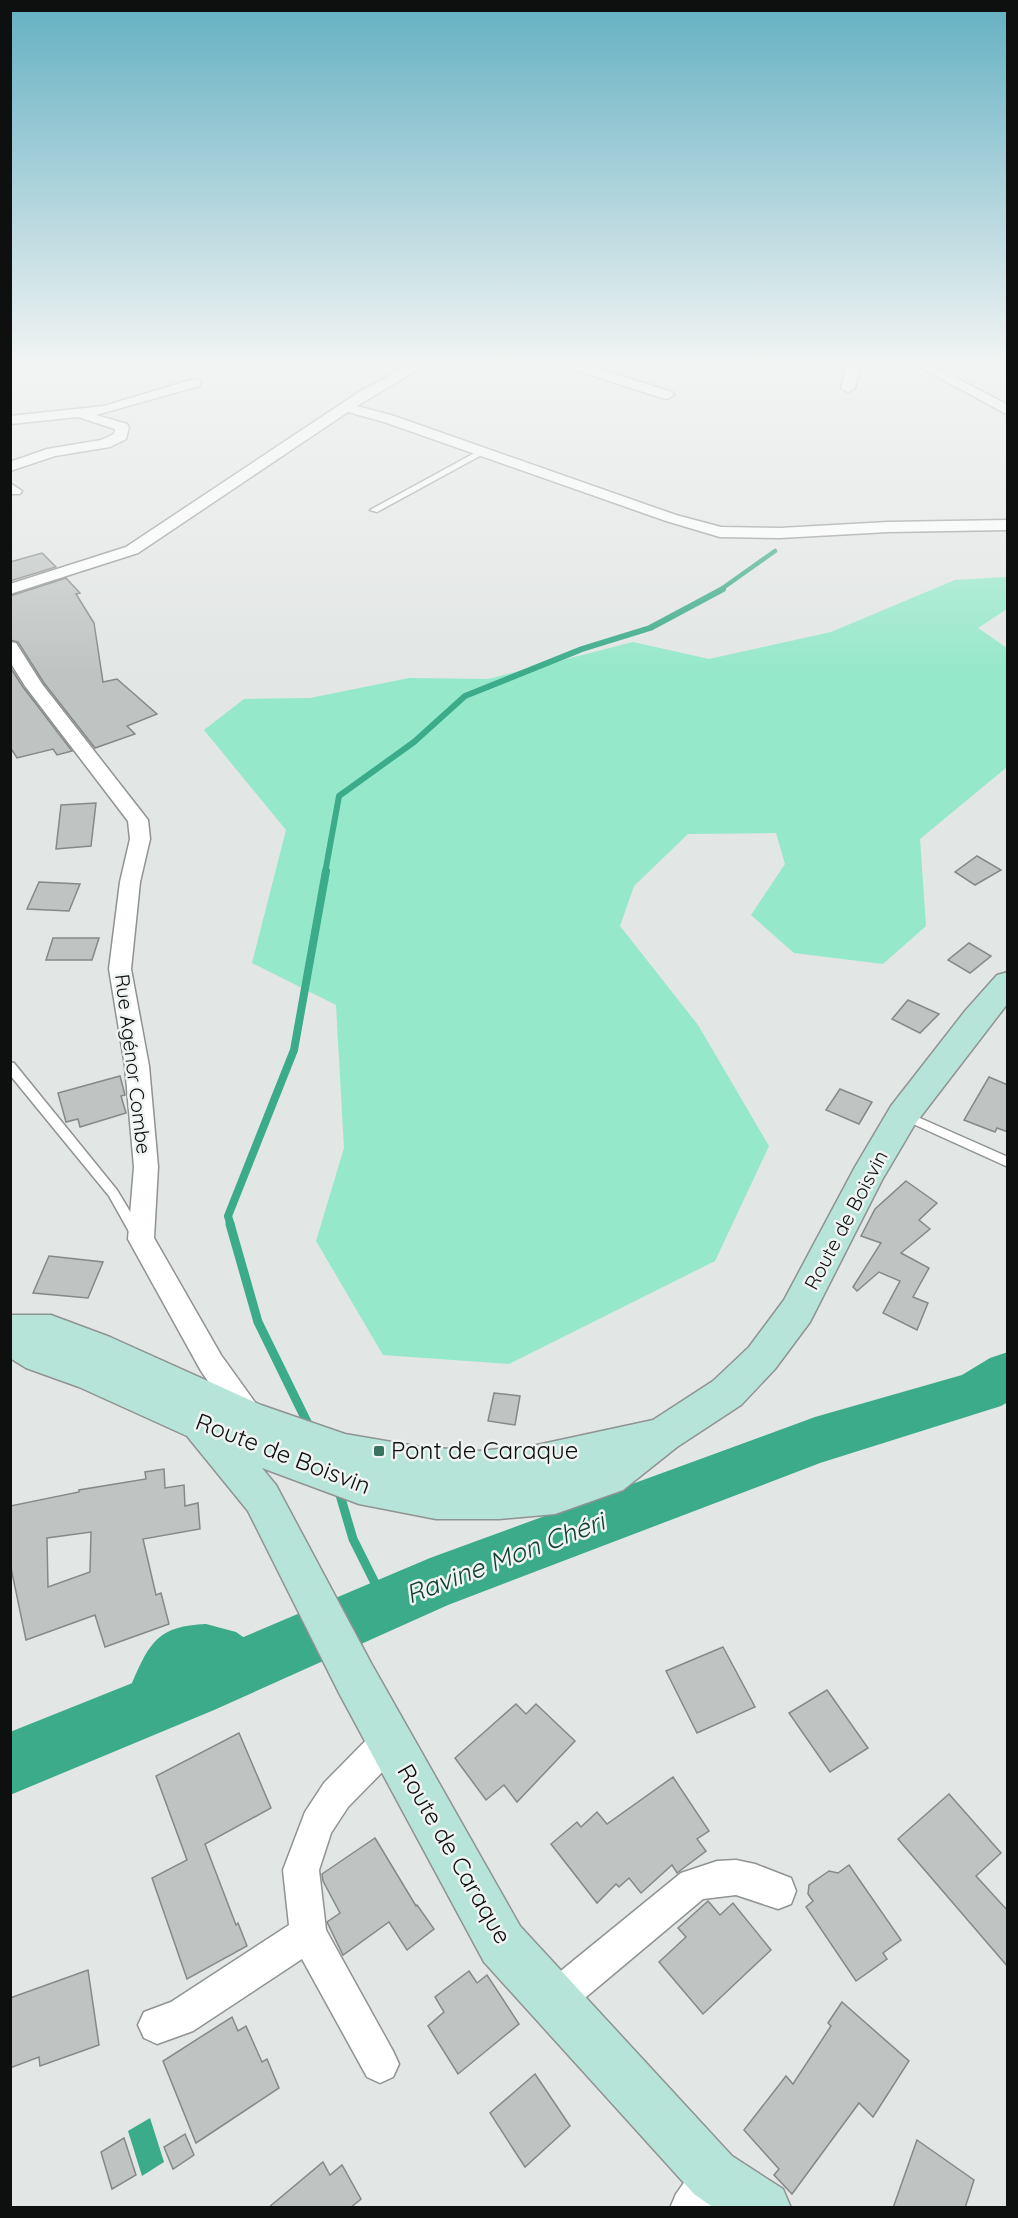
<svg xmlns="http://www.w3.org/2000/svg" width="1018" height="2218" font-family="Quicksand,sans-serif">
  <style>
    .green { fill: #95e8ca }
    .water { fill: #3bab89 }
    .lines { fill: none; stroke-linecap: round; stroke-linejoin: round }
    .stream-far3 { stroke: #3bab89; stroke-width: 4.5 }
    .stream-far2 { stroke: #3bab89; stroke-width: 6 }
    .stream-far1 { stroke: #3bab89; stroke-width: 8 }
    .stream { stroke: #3bab89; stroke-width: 9 }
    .river { fill: #3bab89; fill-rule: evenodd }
    .building { fill: #bfc4c2; stroke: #858988; stroke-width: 1.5; fill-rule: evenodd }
    .lane-casing { stroke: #8f9391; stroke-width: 3 }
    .street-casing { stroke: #8f9391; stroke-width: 3 }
    .secondary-casing { stroke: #8f9391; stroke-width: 3 }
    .lane { fill: #fff; fill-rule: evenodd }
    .street { fill: #fff; fill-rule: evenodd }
    .secondary { fill: #b7e4d9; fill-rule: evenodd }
    .poi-dot { fill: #387460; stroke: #eff4f2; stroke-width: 2 }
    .labels { text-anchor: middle; stroke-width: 5; stroke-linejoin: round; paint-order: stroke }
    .street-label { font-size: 20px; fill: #0e0f0f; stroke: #eff4f2 }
    .near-poi-label { font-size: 24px; fill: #0e0f0f; stroke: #eff4f2; text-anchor: start }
    .near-street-label { font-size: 24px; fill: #0e0f0f; stroke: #eff4f2 }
    .near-water-label { font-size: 26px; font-style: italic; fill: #114132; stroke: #eff4f2 }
  </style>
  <rect width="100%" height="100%" fill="#e2e6e4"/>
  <polygon class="green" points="1007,577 1007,609 978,628 1007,648 1007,767 920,839 926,926 883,964 794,953 751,915 785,864 776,833 688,834 634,886 620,926 698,1025 769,1146 715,1261 509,1364 383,1355 316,1241 344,1148 336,1005 252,963 286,830 204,730 244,699 310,698 409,678 488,679 633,642 709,659 831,632 955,580"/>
  <g class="water">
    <path d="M206,1624L236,1632L253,1644C250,1664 247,1693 221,1695C210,1696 199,1693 188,1695C170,1697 154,1702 137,1702L131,1691L132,1683C150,1641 159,1626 206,1624Z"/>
    <polygon points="150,2118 164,2162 142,2176 128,2131"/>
  </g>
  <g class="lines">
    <polyline class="stream-far3" points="720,590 775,551"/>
    <polyline class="stream-far2" points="325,873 339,796 414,742 465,696 582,649 650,628 723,589"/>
    <polyline class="stream-far1" points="231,1226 228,1216 294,1050 326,871"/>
    <g class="stream">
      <polyline points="230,1224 258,1322 308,1424"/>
      <polyline points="340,1495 353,1539 386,1605"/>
    </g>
    <polygon class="river" points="1008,1352 1008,1402 1001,1406 820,1463 448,1605 214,1710 10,1795 10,1732 175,1666 430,1558 815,1417 962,1375 990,1358"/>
  </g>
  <g class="building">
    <polygon points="42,553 56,567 10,581 10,562"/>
    <polygon points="66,578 80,593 76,594 94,623 103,682 117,679 157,714 127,726 135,734 95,748 44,683 18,642 10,640 10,596"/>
    <polygon points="10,667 23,687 72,751 57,755 53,749 17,758 10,747"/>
    <polygon points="96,803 91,846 56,849 61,805"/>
    <polygon points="977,856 1001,870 975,885 955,872"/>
    <polygon points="39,882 80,884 69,911 27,909"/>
    <polygon points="53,938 99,938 92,960 46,960"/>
    <polygon points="969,943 991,956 970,973 948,960"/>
    <polygon points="908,1000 939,1014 920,1033 892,1019"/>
    <polygon points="120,1076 125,1095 121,1096 126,1113 80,1127 78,1119 66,1122 58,1093"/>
    <polygon points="989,1077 1008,1085 1008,1132 997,1128 995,1132 964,1120"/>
    <polygon points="840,1089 872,1102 859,1124 826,1110"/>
    <polygon points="906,1181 937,1203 919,1220 930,1229 901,1253 929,1268 913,1297 928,1303 917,1330 883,1313 900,1281 879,1272 857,1291 853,1287 881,1243 861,1236 875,1209"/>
    <polygon points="49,1256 103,1262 88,1298 33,1293"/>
    <polygon points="494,1393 520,1396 515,1425 488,1421"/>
    <path d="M164,1469L165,1488L184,1485L185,1506L198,1503L200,1529L143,1539L156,1595L161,1593L169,1624L105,1647L95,1615L26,1640L10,1563V1506L79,1492V1490L146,1479L145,1472ZM91,1532L90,1572L48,1587L47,1538Z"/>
    <polygon points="723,1647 755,1707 697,1733 666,1671"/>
    <polygon points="827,1690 868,1748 830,1772 789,1713"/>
    <polygon points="516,1704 526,1714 536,1704 575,1741 517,1802 504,1785 486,1800 455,1758"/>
    <polygon points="239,1733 271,1808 205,1844 236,1925 238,1923 247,1946 187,1979 152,1878 187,1860 156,1776"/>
    <polygon points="673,1777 709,1831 697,1839 706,1851 677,1873 672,1865 641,1893 629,1878 619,1887 616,1884 597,1903 551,1844 577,1822 581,1827 597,1812 607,1824"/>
    <polygon points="949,1794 1001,1853 976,1876 1008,1911 1008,1967 898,1839"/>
    <polygon points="375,1838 416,1906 417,1905 434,1929 407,1950 389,1922 343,1955 327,1922 340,1913 323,1881 322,1874"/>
    <polygon points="849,1865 901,1940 883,1953 887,1959 856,1981 806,1907 813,1901 808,1894 809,1885 829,1871 838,1873"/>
    <polygon points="708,1901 720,1915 733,1903 771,1950 703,2014 659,1962 686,1937 678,1928"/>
    <polygon points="88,1970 99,2045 40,2066 39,2057 10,2068 10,1998"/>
    <polygon points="469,1971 477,1983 487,1975 519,2024 458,2074 428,2026 444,2012 435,1997"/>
    <polygon points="842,2002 909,2061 873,2117 859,2103 792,2194 774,2175 779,2169 744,2130 786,2076 793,2084 831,2026 828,2023"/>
    <polygon points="232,2017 238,2031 246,2026 262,2062 267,2059 279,2088 196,2143 163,2061"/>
    <polygon points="535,2074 570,2126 525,2167 490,2113"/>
    <polygon points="185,2134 194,2155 173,2169 164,2147"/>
    <polygon points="124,2138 136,2175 112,2189 101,2152"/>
    <polygon points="917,2140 974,2180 965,2208 893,2208"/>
    <polygon points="323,2162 330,2175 342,2165 361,2199 350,2208 268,2208"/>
  </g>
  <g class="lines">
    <defs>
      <g id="lane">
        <polygon points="480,450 487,452 377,512 370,510"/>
        <polygon points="10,1062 14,1063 117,1190 143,1233 142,1237 132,1237 109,1196 10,1075"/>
        <polygon points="904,1111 1008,1157 1008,1167 900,1118 898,1115 900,1112"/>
      </g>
      <g id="street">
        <polygon points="411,364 427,364 357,406 394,416 676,515 721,527 780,528 888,522 1008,520 1008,530 888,532 780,538 720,537 666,521 384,422 348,412 138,553 10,594 10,584 126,547 359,392"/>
        <polygon points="564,364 584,364 672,392 674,395 667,399 662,398 566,367"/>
        <polygon points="847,364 861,364 855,388 848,392 841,388"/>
        <polygon points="914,364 930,364 1008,405 1008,415"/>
        <polygon points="194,379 199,380 201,383 199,386 96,415 127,424 129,427 126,439 110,447 55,456 10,471 10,462 47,449 101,440 114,434 115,429 78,417 10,424 10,416 104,406"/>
        <polygon points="10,483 22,491 20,494 10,494"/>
        <polygon points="10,642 16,643 42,684 148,820 150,839 140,882 131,969 149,1066 158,1167 154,1238 221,1355 259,1408 263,1417 259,1426 249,1429 239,1426 201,1371 128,1239 134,1167 125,1066 109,969 120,882 130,839 128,821 25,686 10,662"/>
        <polygon points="389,1724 401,1729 406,1741 401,1753 348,1807 331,1833 319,1870 326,1930 393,2051 399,2064 393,2077 380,2083 367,2077 302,1959 193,2031 157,2044 144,2038 138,2025 144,2012 171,2002 289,1925 283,1870 305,1812 324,1783 377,1729"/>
        <polygon points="736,1860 755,1864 791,1878 796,1891 791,1904 778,1909 736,1895 703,1899 567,2013 554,2018 541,2013 536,2000 541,1987 681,1873 717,1861"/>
        <polygon points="713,2155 727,2161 733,2175 727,2189 714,2208 670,2208 676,2194 699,2161"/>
      </g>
      <polygon id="secondary" points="1008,972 1008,1003 915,1124 882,1180 810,1322 775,1369 741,1405 677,1447 623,1490 555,1514 499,1519 436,1519 359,1504 262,1468 276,1485 371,1663 520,1926 732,2156 783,2189 791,2208 714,2208 694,2194 484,1962 339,1693 248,1511 187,1436 79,1387 26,1368 10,1358 10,1315 51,1315 110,1337 261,1405 345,1434 421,1447 480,1451 537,1445 653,1420 713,1381 749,1347 784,1300 855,1167 891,1106 965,1011 997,975"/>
    </defs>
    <use href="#lane" class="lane-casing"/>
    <use href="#street" class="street-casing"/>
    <use href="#secondary" class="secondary-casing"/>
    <use href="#lane" class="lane"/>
    <use href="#street" class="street"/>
    <use href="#secondary" class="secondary"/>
  </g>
  <linearGradient id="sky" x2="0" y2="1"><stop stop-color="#63b0c2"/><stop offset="0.54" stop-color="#f2f4f3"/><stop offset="1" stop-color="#f2f4f3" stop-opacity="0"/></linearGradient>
  <rect width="1018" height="674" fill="url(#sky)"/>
  <rect class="poi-dot" x="373" y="1445" width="12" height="12" rx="3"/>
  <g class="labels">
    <g class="street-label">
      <text transform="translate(133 1064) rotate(83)" y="7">Rue Agénor Combe</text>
      <text transform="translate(846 1220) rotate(-62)" y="7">Route de Boisvin</text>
    </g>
    <g class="near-poi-label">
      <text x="391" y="1459">Pont de Caraque</text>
    </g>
    <g class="near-street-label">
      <text transform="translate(283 1454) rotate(21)" y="8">Route de Boisvin</text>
      <text transform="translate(454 1854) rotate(60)" y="8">Route de Caraque</text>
    </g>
    <g class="near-water-label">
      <text transform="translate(505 1558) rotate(-21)" y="9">Ravine Mon Chéri</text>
    </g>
  </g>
  <rect width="1018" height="2218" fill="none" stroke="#0e0f0f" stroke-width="24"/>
</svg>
